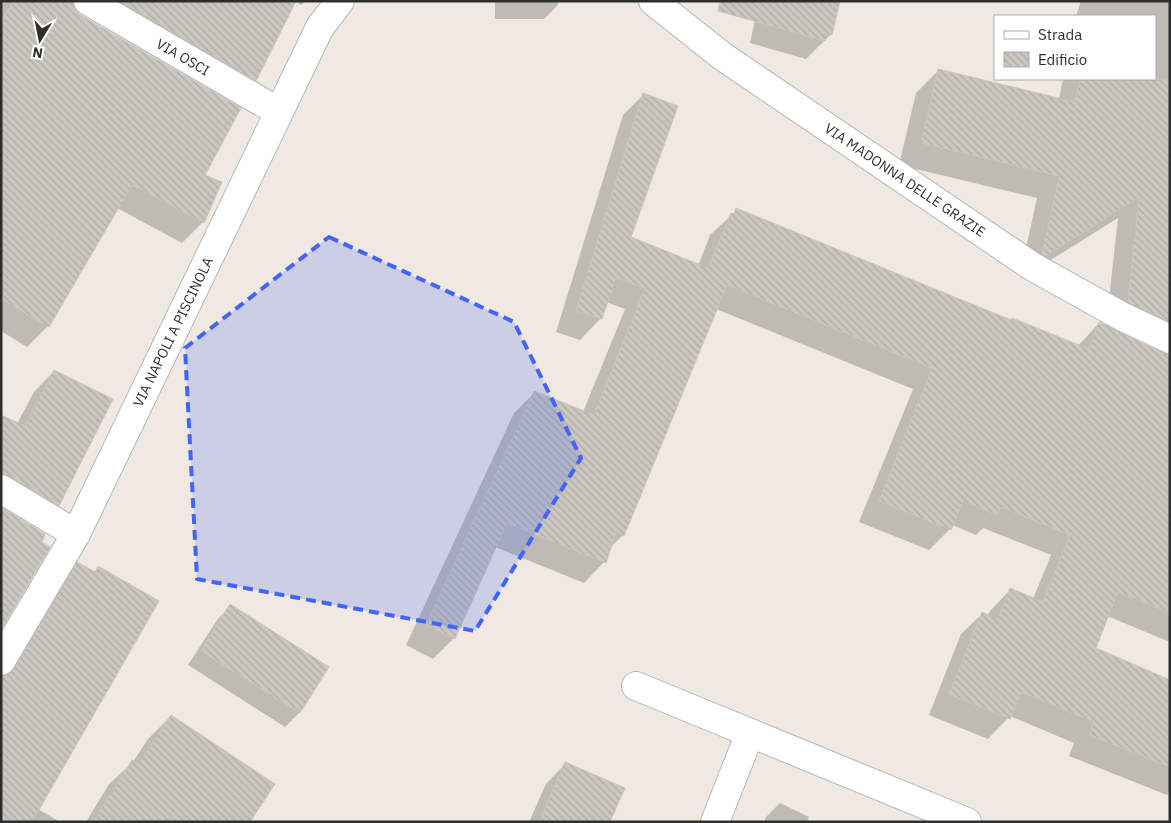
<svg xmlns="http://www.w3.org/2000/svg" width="1171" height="823" font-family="'IBM Plex Sans',sans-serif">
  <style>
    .shadow { fill: #0003; fill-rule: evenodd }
    .building { fill: url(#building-back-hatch); stroke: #cbc5ba }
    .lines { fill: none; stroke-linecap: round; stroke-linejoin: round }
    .minor-casing { stroke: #b4b7c1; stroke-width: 30 }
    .minor { stroke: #fff; stroke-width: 28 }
    .marked { fill: #4264fb; fill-opacity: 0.2; stroke: #4264fb; stroke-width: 4; stroke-dasharray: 10 6; stroke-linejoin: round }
    .labels { text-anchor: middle; stroke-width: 4; stroke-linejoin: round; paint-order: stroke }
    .street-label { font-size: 14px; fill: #2e2e2e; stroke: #fff }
  </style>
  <defs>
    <pattern id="building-back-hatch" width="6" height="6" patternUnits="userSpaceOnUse" patternTransform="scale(1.25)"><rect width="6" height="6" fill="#cbc7bf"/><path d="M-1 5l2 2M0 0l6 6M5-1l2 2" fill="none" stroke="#afaba4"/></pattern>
  </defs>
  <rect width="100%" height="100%" fill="#efe9e1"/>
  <g class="shadow">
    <polygon points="4,1 306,1 301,5 295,1 255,80 235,100 71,6 203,176 220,183 203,222 182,243 117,208 48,326 27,347 1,331 1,7"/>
    <polygon points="495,1 558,1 558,5 544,19 495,19"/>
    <polygon points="759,1 831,34 806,59 750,43"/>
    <path d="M1081,1H1170V642L1107,616L1094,648L1170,681V792L1167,795L1069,756L1074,743L1010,716L988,739L929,715L961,634L982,614L987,616L990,611L1010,590L1033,599L1051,555L983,528L976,535L952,525L950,529L929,550L859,522L913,389L716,309L623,535L609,549L604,562L584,583L495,547L454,638L433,659L406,645L514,413L535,392L583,412L625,309L606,302L600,319L580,340L556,332L623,115L644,94L629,238L698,266L710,235L737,210L1010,321L1078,346L1099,323L1106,326L1118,218L1022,278L1020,276L1037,198L899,165L916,93L939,70L1059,99L1063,79H1155V16H1076ZM1130,336L1154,347L1160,352L1129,338Z"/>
    <polygon points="54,371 58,505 38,525 1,503 1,416 17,424 34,392"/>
    <polygon points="78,564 93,573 98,568 38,809 60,822 1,822 1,677 55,587"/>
    <polygon points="231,605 328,667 299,713 285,727 188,665 217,620"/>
    <polygon points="171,716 249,822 86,822 109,784 133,762 148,739"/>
    <polygon points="565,764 609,822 529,822 546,784"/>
    <polygon points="780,803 809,817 807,822 764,822 766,817"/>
  </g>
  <g class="building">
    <polygon points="13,1 72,1 75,9 80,15 241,108 205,175 222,182 204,223 132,185 49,327 1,299 1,23"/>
    <polygon points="120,1 296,1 256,81"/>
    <polygon points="720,1 840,1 832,35 828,34 825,41 718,11"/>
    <polygon points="938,69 1075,102 1080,79 1170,79 1170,322 1128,302 1139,197 1046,256 1042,254 1059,176 921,143"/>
    <polygon points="643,93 678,106 631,237 708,268 731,213 734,214 736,208 1011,320 1012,318 1089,349 1099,322 1163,353 1170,354 1170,613 1118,592 1096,648 1170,680 1170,767 1089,735 1094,722 1021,692 1010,719 949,694 982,612 998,619 1010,588 1043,602 1070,535 1001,507 997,515 963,501 951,530 879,501 932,368 727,285 624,536 616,532 606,563 507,523 455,639 426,625 534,391 594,415 645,288 616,278 602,319 576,311"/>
    <polygon points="54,370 113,399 59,506 9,476 1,473 1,415 25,426"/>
    <polygon points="1,507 45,534 42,542 50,547 1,630"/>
    <polygon points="77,562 95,572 98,566 159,601 32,822 1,822 1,677 9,674 14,669"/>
    <polygon points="230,604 329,667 300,713 201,651"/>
    <polygon points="171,715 275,784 250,822 93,822 132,760 139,764"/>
    <polygon points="565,762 625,788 610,822 539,822"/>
  </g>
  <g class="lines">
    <defs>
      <g id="minor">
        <polyline points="88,1 279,112"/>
        <polyline points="653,1 722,56 1033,267 1123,317 1170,339"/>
        <polyline points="1,489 76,534"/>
        <polyline points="1,661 76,534 320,27 340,1"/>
        <polyline points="636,686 967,822"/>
        <polyline points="715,822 750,733"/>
      </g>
    </defs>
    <use href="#minor" class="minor-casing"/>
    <use href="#minor" class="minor"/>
  </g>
  <path class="marked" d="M329,237L514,322L581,458L475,631L197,579L185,348Z"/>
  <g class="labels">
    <g class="street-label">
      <text transform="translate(183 57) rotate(30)" y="5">VIA OSCI</text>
      <text transform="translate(905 180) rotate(34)" y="5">VIA MADONNA DELLE GRAZIE</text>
      <text transform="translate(173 332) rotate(-64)" y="5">VIA NAPOLI A PISCINOLA</text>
    </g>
  </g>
  <rect width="1171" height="823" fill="none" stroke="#2e2e2e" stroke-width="5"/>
  <rect x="994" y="15" width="162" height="65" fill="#ffffff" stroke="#ababab"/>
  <rect x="1004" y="31" width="25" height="8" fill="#ffffff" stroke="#ababab"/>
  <text x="1038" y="40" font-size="15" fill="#2e2e2e">Strada</text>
  <rect x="1004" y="52" width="25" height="15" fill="url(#building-back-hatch)" stroke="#ababab"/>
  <text x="1038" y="65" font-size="15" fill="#2e2e2e">Edificio</text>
  <g transform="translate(40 40) rotate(190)" stroke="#ffffff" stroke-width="4" paint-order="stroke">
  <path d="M0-4L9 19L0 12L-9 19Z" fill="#2e2e2e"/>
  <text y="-8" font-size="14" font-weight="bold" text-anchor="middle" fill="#2e2e2e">N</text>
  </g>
</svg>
